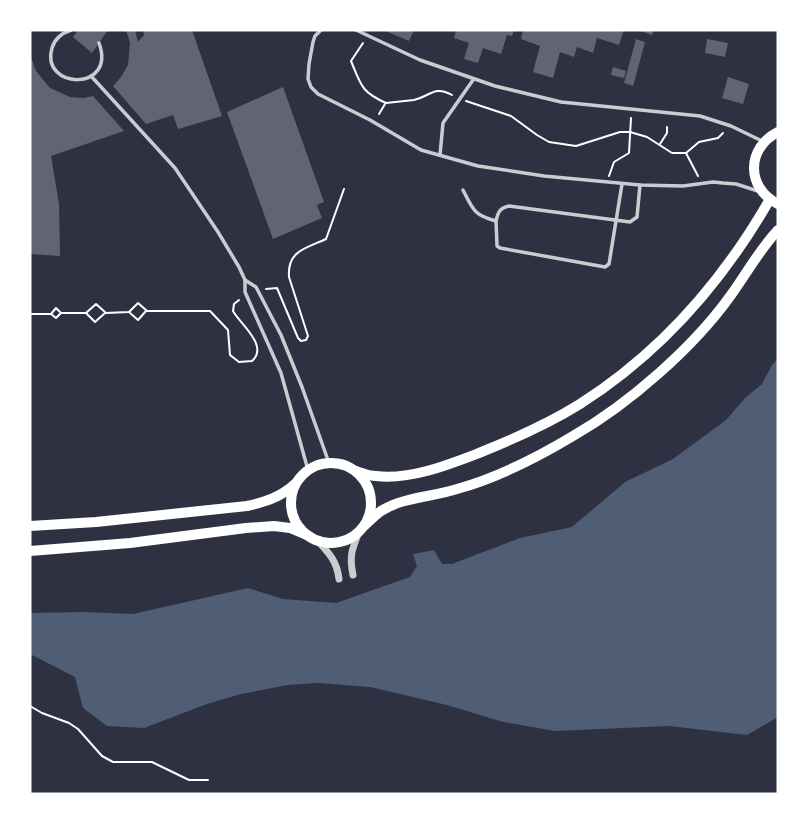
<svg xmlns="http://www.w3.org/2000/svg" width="808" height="824" font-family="'Playfair Display',serif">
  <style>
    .water { fill: #4f5d75 }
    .building { fill: #626471 }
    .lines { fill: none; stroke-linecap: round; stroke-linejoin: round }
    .path { stroke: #fff; stroke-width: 2 }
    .service { stroke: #caccd0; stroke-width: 3.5 }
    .minor { stroke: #caccd0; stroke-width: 7 }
    .primary { stroke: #fff; stroke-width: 10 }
  </style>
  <rect width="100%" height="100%" fill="#2d3142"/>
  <polygon class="water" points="778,358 778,717 747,735 669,726 555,731 503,722 447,705 370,687 318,683 288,685 241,694 207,704 144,728 107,726 83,708 75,677 30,654 30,613 84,612 133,614 248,588 283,599 336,603 410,577 417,566 413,554 434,550 442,564 452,564 520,538 572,527 625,482 673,459 726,420 745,398 762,384 772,365"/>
  <g class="building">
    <polygon points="78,30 108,30 92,53 73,37"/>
    <polygon points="126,30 135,30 138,42 144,35 143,30 192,30 222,116 178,129 173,115 146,124 113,86 121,77 128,65 130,43"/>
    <polygon points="383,30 414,30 409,41"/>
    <polygon points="456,30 514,30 512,36 507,35 501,54 483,48 478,63 464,59 469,43 454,38"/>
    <polygon points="523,30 624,30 619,45 597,38 593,53 577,47 574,57 560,52 553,78 533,72 540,46 521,39"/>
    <polygon points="637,30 654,30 652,35"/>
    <polygon points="636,39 645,42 633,86 624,83"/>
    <polygon points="707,39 728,43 725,57 705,53"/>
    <polygon points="30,54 36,71 50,88 70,97 84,98 93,96 124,131 51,156 59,204 60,256 30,254"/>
    <polygon points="613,67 626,71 624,78 611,75"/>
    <polygon points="728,77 749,84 743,104 722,98"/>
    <polygon points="283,87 324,202 317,205 322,218 273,239 227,112"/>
  </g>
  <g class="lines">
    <g class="path">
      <path d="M363,43L351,61C361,85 361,92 386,103C395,102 405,101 414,100C431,96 434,85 452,95"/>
      <polyline points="466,101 511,116 537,135 549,142 576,146 620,132 630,132 647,137 672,153 686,153 699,142 718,138 723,133"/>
      <polyline points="379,114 385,104"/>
      <polyline points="660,144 667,133 667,127"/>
      <polyline points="686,153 698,176"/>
      <polyline points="609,176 614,162 629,153 631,118"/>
      <path d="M266,289L277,288L298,338L301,341L306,340L308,336L289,277C287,250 307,248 326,239L344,189"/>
      <path d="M86,313L95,322L105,313L129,312L138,303L147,311H210L228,330L230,355L239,362L252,361C269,346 241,325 233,311L234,304L239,300"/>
      <polyline points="130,313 138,320 146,311"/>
      <polyline points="30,314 51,314 56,318 60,314"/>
      <polyline points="51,314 56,308 61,313 86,313 96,304 105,312"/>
      <polyline points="30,706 42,713 69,723 78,729 102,756 113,762 152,762 189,780 208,780"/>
    </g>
    <g class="service">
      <path d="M71,30C62,33 55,38 52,48C40,90 117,92 99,43"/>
      <polyline points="321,30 315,36 313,42 309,64 308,79 311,87 318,94 370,120 421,150 478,166 544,176 640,185 683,186 713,182 723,183 736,184 758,191"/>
      <polyline points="356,30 420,60 495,86 561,102 700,116 731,126 762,141"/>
      <polyline points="91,76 175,168 218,232 239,267 245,280 245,292 281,373 308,470"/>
      <polyline points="440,155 443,123 473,80"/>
      <path d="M463,190C473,210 474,215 496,221C498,213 499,208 509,206L630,222L637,217L640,185"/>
      <polyline points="496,221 497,246 500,248 605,267 609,264 622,184"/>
      <polyline points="245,280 256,287 281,335 302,387 329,463"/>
    </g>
    <g class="minor">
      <path d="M317,540C329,553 337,561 339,579"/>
      <path d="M353,575C349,556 352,549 359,532"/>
    </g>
    <g class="primary">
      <path d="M778,132C746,148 746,188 778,204"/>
      <circle cx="331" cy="503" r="40"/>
      <path d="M356,471C362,473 369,476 376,476C410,480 448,465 479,453C514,439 548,424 580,404C660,353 723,281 770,199"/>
      <path d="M365,525C370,521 375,515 381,511C403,497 433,497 457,489C497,478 538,457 573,436C629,404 694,347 731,295C747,273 759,250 778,230"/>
      <path d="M30,526L96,522L247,506C265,502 281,497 295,484"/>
      <polyline points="30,551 130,543 246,528 274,526 290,528 309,536"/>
    </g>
  </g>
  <rect width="808" height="824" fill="none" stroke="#ffffff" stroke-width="63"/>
</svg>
